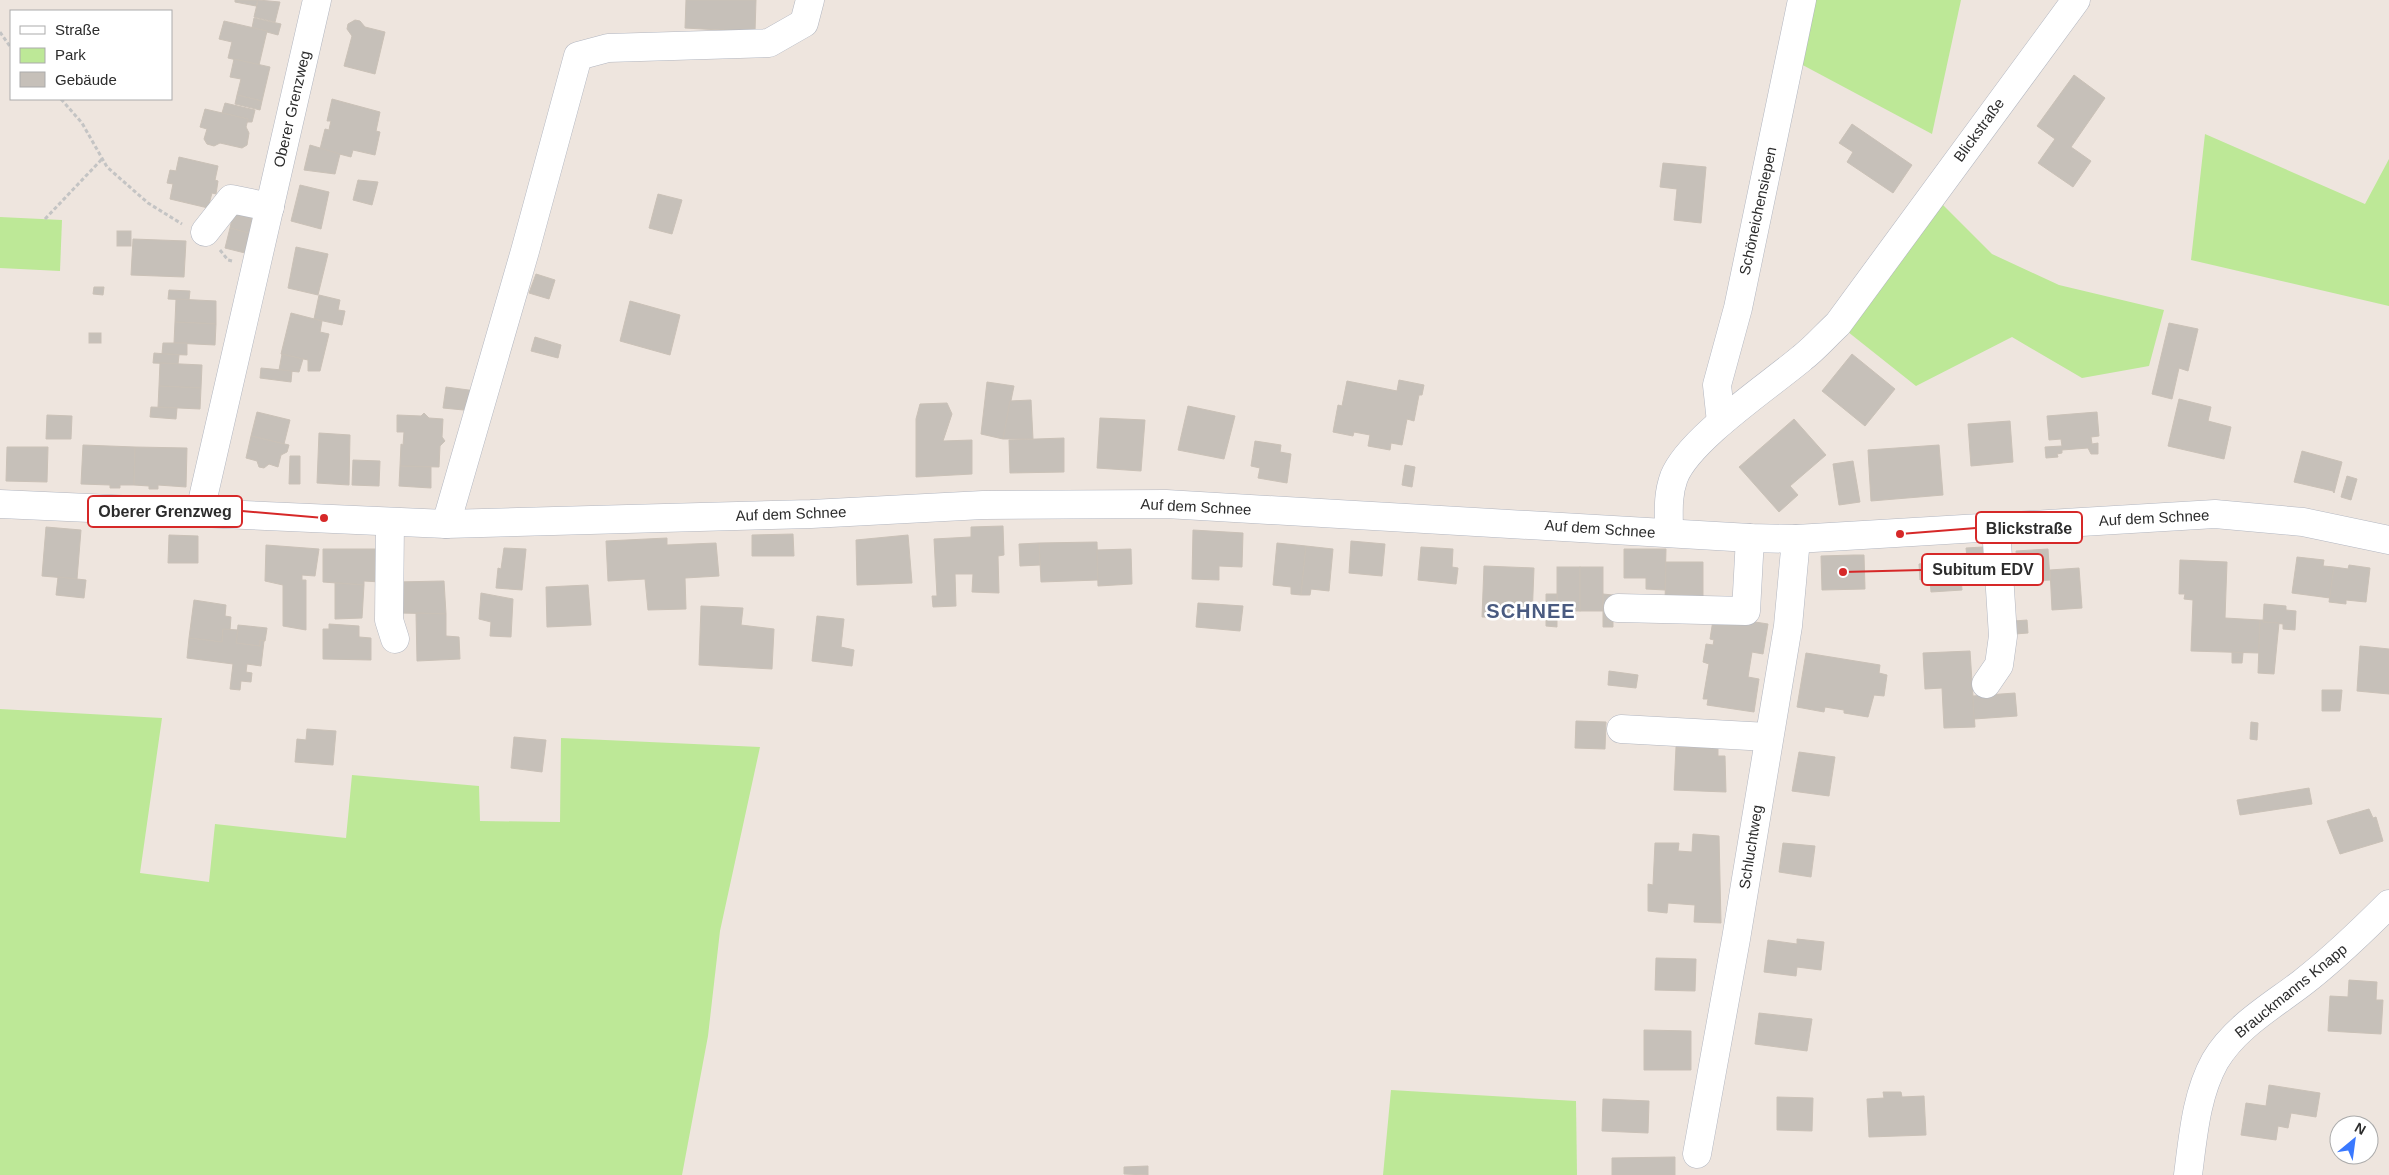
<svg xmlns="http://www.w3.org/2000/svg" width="2389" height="1175" font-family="Arial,sans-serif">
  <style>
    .green { fill: #bde897 }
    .building { fill: #c6c0b9; stroke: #cac1b7 }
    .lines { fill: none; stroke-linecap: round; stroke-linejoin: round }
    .minor-casing { stroke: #b2b6c0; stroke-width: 29 }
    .path { stroke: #c4c4c4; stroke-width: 3; stroke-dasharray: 4 2.5; stroke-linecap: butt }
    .minor { stroke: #fff; stroke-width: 28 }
    .labels { text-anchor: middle; stroke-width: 5; stroke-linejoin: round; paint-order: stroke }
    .street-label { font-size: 15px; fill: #2c2c2c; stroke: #fff }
    .district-label { font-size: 20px; font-weight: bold; letter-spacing: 1px; fill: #495a80; stroke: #fff }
    .leader { fill: none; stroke: #d62828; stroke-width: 2 }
    .callout-dot { fill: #d62828; stroke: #fff; stroke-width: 2 }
    .callout { fill: #fff; stroke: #d62828; stroke-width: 2 }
    .callout-label { font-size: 16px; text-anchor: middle; font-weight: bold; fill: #2c2c2c }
  </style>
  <rect width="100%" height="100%" fill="#eee5de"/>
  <g class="green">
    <polygon points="1810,0 1961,0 1932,134 1797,62"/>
    <polygon points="2205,134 2365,204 2389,159 2389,306 2191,260"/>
    <polygon points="1932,194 1992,254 2059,285 2164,310 2149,366 2082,378 2012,337 1916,386 1838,324"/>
    <polygon points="0,217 62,220 60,271 0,268"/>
    <polygon points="0,709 162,718 140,873 209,882 215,824 346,838 352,775 479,786 480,821 560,822 561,738 760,747 720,931 708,1036 682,1175 0,1175"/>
    <polygon points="1391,1090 1576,1101 1577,1175 1383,1175"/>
  </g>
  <g class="building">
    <polygon points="235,0 258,0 256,6 235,2"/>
    <polygon points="258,0 280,2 275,22 254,17"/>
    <polygon points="686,0 756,0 755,32 685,28"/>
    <polygon points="254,18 281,24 278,35 252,28"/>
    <polygon points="355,20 360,21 365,27 385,32 375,74 344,66 352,36 347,29 348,24"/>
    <polygon points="224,21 267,31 259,65 228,58 232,42 219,39"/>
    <polygon points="234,59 270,67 262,101 237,95 241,79 230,77"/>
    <polygon points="2074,75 2105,98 2071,147 2091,161 2073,187 2038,163 2055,139 2037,126"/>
    <polygon points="237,95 262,101 260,110 235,104"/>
    <polygon points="332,99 380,112 376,131 380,132 375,155 353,150 351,157 320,149 325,129 329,130 330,125 331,121 327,121"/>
    <polygon points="225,103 255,110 252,122 247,122 248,119 222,113"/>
    <polygon points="205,109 248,119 246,127 249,133 247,145 242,148 220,143 214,146 207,144 204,139 207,129 200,127"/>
    <polygon points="1852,124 1912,165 1893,193 1847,162 1853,152 1839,143"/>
    <polygon points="310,145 340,154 335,174 304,170"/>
    <polygon points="179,157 218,166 215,180 218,181 216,194 212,193 208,208 170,199 173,184 167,183 170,170 176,171"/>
    <polygon points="1663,163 1706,167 1701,223 1674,220 1677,189 1660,187"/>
    <polygon points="358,180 378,182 372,205 353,200"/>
    <polygon points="300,185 329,192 321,229 291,221"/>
    <polygon points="658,194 682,200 672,234 649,228"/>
    <polygon points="234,210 253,214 249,233 230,228"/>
    <polygon points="230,228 249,233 245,253 225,248"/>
    <rect x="117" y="231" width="14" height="15"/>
    <polygon points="133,239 186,241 184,277 131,275"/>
    <polygon points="296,247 328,254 318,295 288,288"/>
    <polygon points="536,274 555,280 549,299 529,293"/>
    <polygon points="94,287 104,287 103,295 93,294"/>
    <polygon points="169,290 190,291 189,300 168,299"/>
    <polygon points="319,295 340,300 338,310 345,311 342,325 314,319"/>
    <polygon points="176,299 216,301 216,324 175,322"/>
    <polygon points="630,301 680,315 670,355 620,341"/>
    <polygon points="291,313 322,321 320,332 329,334 320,371 308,371 308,360 281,354"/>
    <polygon points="175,322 216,324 215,345 174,343"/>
    <polygon points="2169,323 2198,329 2188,371 2179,368 2172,399 2152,394"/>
    <rect x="89" y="333" width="12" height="10"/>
    <polygon points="535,337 561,345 558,358 531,351"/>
    <polygon points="163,343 187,343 187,355 162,354"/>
    <polygon points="154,353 179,355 178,364 153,363"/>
    <polygon points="282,354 303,359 299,372 279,370"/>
    <polygon points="1852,354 1895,389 1865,426 1822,391"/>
    <polygon points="160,363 202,365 201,388 159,386"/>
    <polygon points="261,368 292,371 291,382 260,378"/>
    <polygon points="1399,380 1424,385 1422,395 1419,395 1414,421 1407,419 1402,445 1391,443 1390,450 1368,446 1370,435 1354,432 1353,436 1333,432 1338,405 1342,406 1347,381 1397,391"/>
    <polygon points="987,382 1014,386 1003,439 981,434"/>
    <polygon points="159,386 201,388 200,409 158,407"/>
    <polygon points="446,387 476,391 474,411 443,408"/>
    <polygon points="2179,399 2211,407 2208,421 2231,427 2224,459 2168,446"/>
    <polygon points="1031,400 1033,439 1003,439 1010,401"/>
    <polygon points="947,403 952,414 943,441 972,440 972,474 916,477 916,419 920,404"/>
    <polygon points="1188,406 1235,416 1224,459 1178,450"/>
    <polygon points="151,407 177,408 176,419 150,417"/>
    <polygon points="257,412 290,420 284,444 251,436"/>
    <polygon points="2097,412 2099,436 2091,437 2092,444 2098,443 2098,454 2091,454 2088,448 2062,450 2062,453 2057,454 2058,457 2046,458 2045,447 2062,446 2061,439 2049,440 2047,416"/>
    <polygon points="424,413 429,418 443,419 442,437 445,441 440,446 439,467 400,466 401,444 403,445 404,432 397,432 397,415 421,416"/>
    <polygon points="47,415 72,416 71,439 46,439"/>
    <polygon points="1100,418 1145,420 1141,471 1097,468"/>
    <polygon points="1794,419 1826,455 1790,486 1798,495 1779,512 1739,467"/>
    <polygon points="2010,421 2013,462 1971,466 1968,424"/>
    <polygon points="319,433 350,435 349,485 317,483"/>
    <polygon points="251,436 289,445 287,452 281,455 278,467 269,464 264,468 259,467 257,461 246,458"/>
    <polygon points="1064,438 1064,472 1010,473 1009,440"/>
    <polygon points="1255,441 1281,445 1280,452 1291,454 1287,483 1258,478 1260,468 1251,466"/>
    <polygon points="83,445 135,447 134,485 120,485 120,488 110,488 110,485 81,484"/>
    <polygon points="1939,445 1943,495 1871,501 1868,450"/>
    <polygon points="7,447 48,447 47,482 6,481"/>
    <polygon points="135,447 187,448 186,487 158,485 158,489 149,489 149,486 134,485"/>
    <polygon points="2302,451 2342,462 2334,493 2333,491 2294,482"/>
    <polygon points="290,456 300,456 300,484 289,484"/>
    <polygon points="353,460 380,461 379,486 352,485"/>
    <polygon points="1853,461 1860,502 1839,505 1833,464"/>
    <polygon points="1405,465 1415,467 1412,487 1402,485"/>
    <polygon points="400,466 431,467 431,488 399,486"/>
    <polygon points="2347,476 2357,479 2351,500 2341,497"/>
    <polygon points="1003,526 1004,555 998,556 999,593 972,592 973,574 955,574 956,606 933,607 932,596 937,596 934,539 971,537 971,527"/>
    <polygon points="46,527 81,530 77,579 42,576"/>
    <polygon points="1193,530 1243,533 1242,567 1219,566 1219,580 1192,579"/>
    <polygon points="793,534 794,556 752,556 752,535"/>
    <polygon points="169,535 198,536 198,563 168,563"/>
    <polygon points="908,535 912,583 857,585 856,540"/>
    <polygon points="667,538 667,545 716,543 719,576 685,578 686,609 648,610 645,579 608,581 606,541"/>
    <polygon points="1351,541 1385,544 1382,576 1349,573"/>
    <polygon points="1097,542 1098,580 1041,582 1039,543"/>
    <polygon points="1039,543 1040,565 1020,566 1019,544"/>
    <polygon points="1277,543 1306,546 1301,595 1291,594 1291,587 1273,585"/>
    <polygon points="266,545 319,549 315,576 302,575 302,580 306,580 306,630 283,626 283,585 265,581"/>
    <polygon points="1306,546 1333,549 1329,591 1311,589 1310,595 1301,595"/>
    <polygon points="1421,547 1453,549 1452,567 1458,568 1456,584 1418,580"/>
    <polygon points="1983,547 1984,576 1961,577 1962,590 1931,592 1930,580 1920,580 1919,564 1927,563 1927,560 1967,558 1966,548"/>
    <polygon points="504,548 526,549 522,590 496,588 498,568 501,569"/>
    <polygon points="323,549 382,549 381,582 364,581 364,585 323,582"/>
    <polygon points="1131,549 1132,584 1098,586 1097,550"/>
    <polygon points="1624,549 1666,549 1665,590 1646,589 1646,578 1624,578"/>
    <polygon points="2048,549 2050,580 2010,582 2009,565 2017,564 2016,551"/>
    <polygon points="1854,555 1864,555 1865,589 1822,590 1821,556"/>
    <polygon points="2297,557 2324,560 2323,566 2334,567 2330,598 2292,593"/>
    <polygon points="2180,560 2227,562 2225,618 2260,620 2259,653 2191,651 2193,600 2184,599 2185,594 2179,594"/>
    <polygon points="1666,562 1703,562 1703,601 1665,602"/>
    <polygon points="2349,565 2370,568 2366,602 2346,600 2346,604 2329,602 2334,567 2348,569"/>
    <polygon points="1484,566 1534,568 1532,619 1482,617"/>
    <rect x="1557" y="567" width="23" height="44"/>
    <rect x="1580" y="567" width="23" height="44"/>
    <polygon points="2079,568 2082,608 2052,610 2050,570"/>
    <polygon points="58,577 86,580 84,598 56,595"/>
    <polygon points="444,581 446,614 399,613 396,582"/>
    <polygon points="335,583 364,585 362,618 335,619"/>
    <polygon points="588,585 591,625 547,627 546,587"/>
    <polygon points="481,593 513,599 511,637 490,636 491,622 479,619"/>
    <polygon points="1546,594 1557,594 1557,627 1546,626"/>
    <polygon points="1603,594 1613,595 1613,627 1603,627"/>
    <polygon points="194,600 226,605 225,616 231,617 230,630 223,629 222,642 189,638"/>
    <polygon points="1198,603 1243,606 1240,631 1196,627"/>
    <polygon points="2264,604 2286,606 2286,610 2296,611 2295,630 2283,629 2283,624 2263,622"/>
    <polygon points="701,606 743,608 741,625 774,629 772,669 699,665"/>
    <polygon points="416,613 446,614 446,636 459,637 460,659 417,661"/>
    <polygon points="817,616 844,619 841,647 854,650 852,666 812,661"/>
    <polygon points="1722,617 1768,624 1763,654 1752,652 1748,677 1759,679 1754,712 1707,705 1708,699 1703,699 1709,664 1703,662 1706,644 1713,645 1714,640 1710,639 1713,620"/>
    <polygon points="2027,620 2028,633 2015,634 2014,621"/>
    <polygon points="2260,620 2263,620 2263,622 2279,623 2274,674 2258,673"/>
    <polygon points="329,624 359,626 359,637 371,638 371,660 323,659 323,629 329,629"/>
    <polygon points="238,625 267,628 265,641 260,640 260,646 236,643"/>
    <polygon points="223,629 238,630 236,643 260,646 260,640 264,641 261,666 247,664 246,672 252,673 251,682 241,681 240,690 230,689 233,664 187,658 189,638 222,642"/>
    <polygon points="2360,646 2389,649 2389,694 2357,691"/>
    <polygon points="1970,651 1975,727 1944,728 1942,688 1925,689 1923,653"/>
    <polygon points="2232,652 2243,653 2242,663 2232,663"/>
    <polygon points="1806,653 1880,665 1879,673 1887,675 1884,696 1874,695 1868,717 1844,713 1844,710 1825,707 1824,712 1797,707"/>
    <polygon points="1609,671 1638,675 1636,688 1608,685"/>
    <polygon points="2322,690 2342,690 2340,711 2322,711"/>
    <polygon points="2015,693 2017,716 1974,719 1973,696"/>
    <polygon points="1576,721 1606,722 1605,749 1575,748"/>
    <polygon points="2251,722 2258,723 2257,740 2250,739"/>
    <polygon points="307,729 336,731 333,765 295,762 297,739 306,740"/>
    <polygon points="514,737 546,740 542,772 511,768"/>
    <polygon points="1676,747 1718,748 1718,756 1725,756 1726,792 1674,790"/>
    <polygon points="1799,752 1835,757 1829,796 1792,791"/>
    <polygon points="2309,788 2312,804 2240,815 2237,800"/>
    <polygon points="2369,809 2373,818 2376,817 2383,841 2340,854 2327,821"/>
    <polygon points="1693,834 1719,836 1721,923 1694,922 1695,905 1668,903 1667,913 1648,911 1648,884 1653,885 1655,843 1679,843 1678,851 1692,852"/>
    <polygon points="1783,843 1815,846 1811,877 1779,872"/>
    <polygon points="1797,939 1824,942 1821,970 1797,967 1796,976 1764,972 1768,940 1797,944"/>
    <polygon points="1656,958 1696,959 1695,991 1655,990"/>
    <polygon points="2349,980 2377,982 2376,1000 2383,1000 2381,1034 2328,1031 2330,996 2348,997"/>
    <polygon points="1759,1013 1812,1019 1807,1051 1755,1044"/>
    <polygon points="1644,1030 1691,1031 1691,1070 1644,1070"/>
    <polygon points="2269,1085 2320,1093 2316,1117 2291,1113 2288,1128 2278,1126 2276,1140 2241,1135 2246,1103 2266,1106"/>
    <polygon points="1883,1092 1901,1092 1902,1097 1924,1096 1926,1135 1869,1137 1867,1099 1884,1098"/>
    <polygon points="1777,1097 1813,1098 1812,1131 1777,1130"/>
    <polygon points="1603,1099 1649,1101 1648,1133 1602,1131"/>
    <polygon points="1675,1157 1675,1175 1612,1175 1612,1158"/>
    <polygon points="1148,1166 1148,1175 1124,1174 1124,1167"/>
  </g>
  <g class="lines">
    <defs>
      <g id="minor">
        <polyline points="205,232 231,199 270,207"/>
        <polyline points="1721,422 1717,385 1738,308 1802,0"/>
        <polyline points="0,504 446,524 811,514 983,505 1166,504 1750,538 1796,539 2215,514 2303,522 2389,540"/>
        <polyline points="200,511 317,0"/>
        <polyline points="390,522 389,620 395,639"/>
        <polyline points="446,524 525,251 578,56 608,48 769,43 804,23 810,0"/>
        <path d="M1669,533C1669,514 1667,496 1674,477C1689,439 1769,386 1802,358C1815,348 1826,335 1838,324L2076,0"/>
        <polyline points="1618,608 1746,611 1750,538"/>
        <polyline points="1986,684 1999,665 2003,636 1996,527"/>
        <polyline points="1621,729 1768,737"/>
        <polyline points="1697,1154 1736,939 1788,626 1796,539"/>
        <path d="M2188,1175C2193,1137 2196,1095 2215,1061C2235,1027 2272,1006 2302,983C2333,959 2361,932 2389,904"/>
      </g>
    </defs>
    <use href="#minor" class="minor-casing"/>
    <g class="path">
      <polyline points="0,32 11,48"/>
      <polyline points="61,99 82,123 107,167 148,203 182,224"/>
      <polyline points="45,219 102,159"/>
      <polyline points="220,250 228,260 232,261"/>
    </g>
    <use href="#minor" class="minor"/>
  </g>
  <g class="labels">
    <g class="street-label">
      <text transform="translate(292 109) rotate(-77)" y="5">Oberer Grenzweg</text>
      <text transform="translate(1979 130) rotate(-54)" y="5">Blickstraße</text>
      <text transform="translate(1758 211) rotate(-78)" y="5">Schöneichensiepen</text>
      <text transform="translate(1196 507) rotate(3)" y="5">Auf dem Schnee</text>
      <text transform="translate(791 514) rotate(-2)" y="5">Auf dem Schnee</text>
      <text transform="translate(2154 518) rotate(-3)" y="5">Auf dem Schnee</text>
      <text transform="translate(1600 529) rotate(4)" y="5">Auf dem Schnee</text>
      <text transform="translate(1751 847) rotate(-81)" y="5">Schluchtweg</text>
      <text transform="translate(2291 991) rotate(-39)" y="5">Brauckmanns Knapp</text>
    </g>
    <g class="district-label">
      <text x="1531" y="618">SCHNEE</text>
    </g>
  </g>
  <path class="leader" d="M324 518L242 511M1900 534L1976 528M1843 572L1922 570"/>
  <g class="callout-dot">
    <circle cx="324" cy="518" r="5"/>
    <circle cx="1900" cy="534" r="5"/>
    <circle cx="1843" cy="572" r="5"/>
  </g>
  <g class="callout">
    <rect x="88" y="496" width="154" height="31" rx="5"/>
    <rect x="1976" y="512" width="106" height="31" rx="5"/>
    <rect x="1922" y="554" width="121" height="31" rx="5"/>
  </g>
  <g class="callout-label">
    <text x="165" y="517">Oberer Grenzweg</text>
    <text x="2029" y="534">Blickstraße</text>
    <text x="1983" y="575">Subitum EDV</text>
  </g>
  <rect x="10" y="10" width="162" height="90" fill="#ffffff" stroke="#ababab"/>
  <rect x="20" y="26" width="25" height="8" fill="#ffffff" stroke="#ababab"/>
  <text x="55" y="35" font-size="15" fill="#2c2c2c">Straße</text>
  <rect x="20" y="48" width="25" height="15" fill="#bde897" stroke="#ababab"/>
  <text x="55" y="60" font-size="15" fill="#2c2c2c">Park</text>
  <rect x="20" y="72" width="25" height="15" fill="#c6c0b9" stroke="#ababab"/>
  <text x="55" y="85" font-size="15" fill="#2c2c2c">Gebäude</text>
  <g transform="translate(2354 1140) rotate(29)"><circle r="24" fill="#ffffff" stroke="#ababab"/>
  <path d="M0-4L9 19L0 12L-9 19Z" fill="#3a79ff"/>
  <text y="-8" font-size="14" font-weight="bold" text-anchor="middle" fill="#2c2c2c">N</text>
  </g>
</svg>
